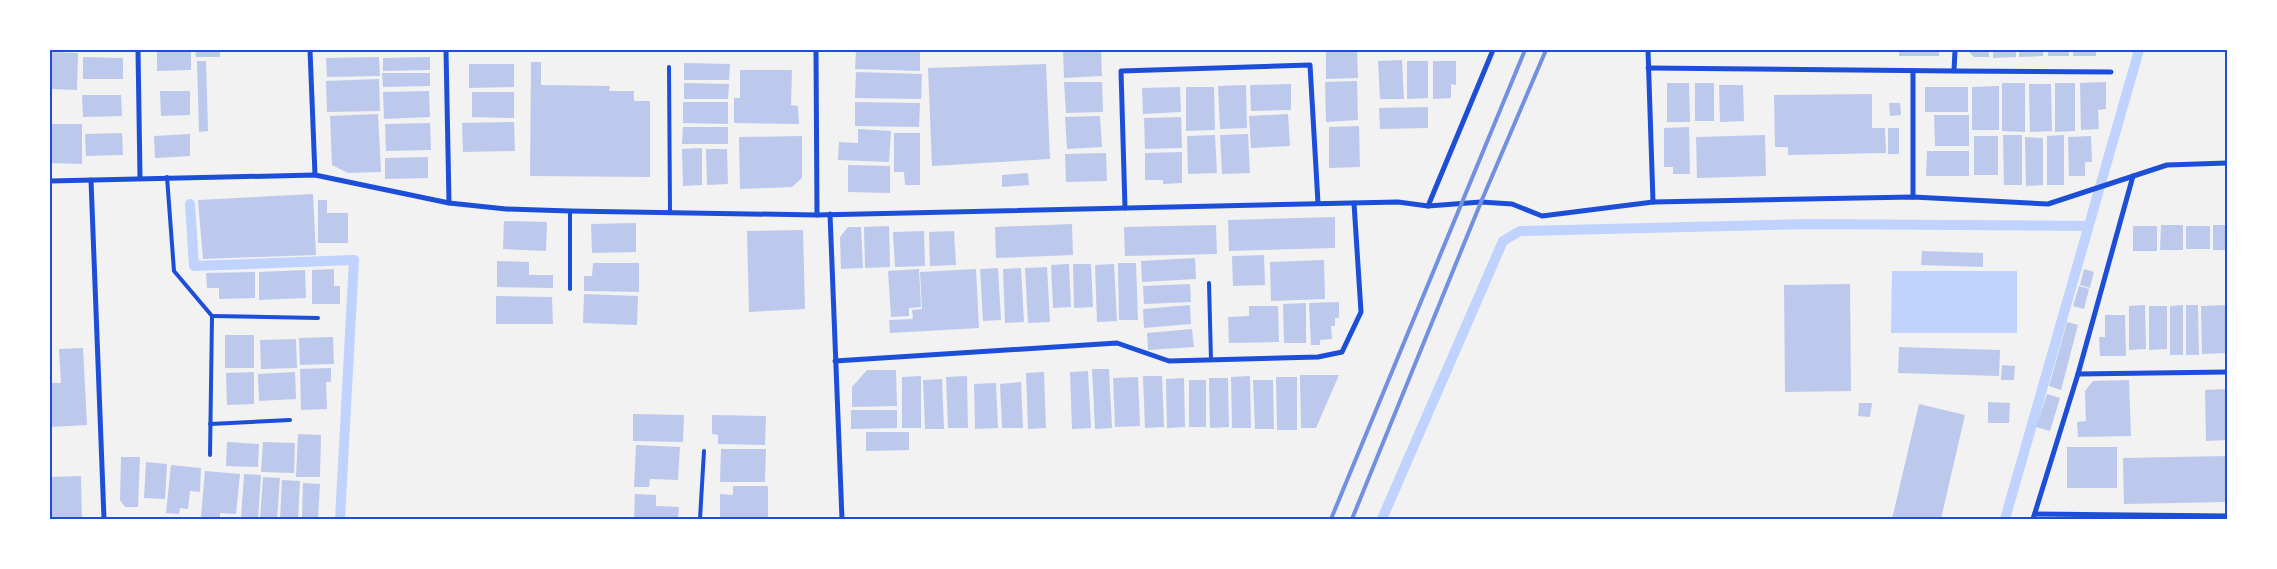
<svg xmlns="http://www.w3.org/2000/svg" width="2277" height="569" font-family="'Sofia Sans Condensed',sans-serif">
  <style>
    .water { fill: #bfd3fe }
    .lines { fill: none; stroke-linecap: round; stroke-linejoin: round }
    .stream { stroke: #bfd3fe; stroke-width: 10 }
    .building { fill: #bdc9ec }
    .service { stroke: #1d4ed8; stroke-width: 4 }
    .minor { stroke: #1d4ed8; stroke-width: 5 }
    .rail { stroke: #7290e2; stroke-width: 4 }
    .neatline { fill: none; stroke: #1d4ed8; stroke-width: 2 }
  </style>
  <rect width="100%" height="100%" fill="#f2f2f2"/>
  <polygon class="water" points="1892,271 2017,271 2017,333 1891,333"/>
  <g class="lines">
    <g class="stream">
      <polyline points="190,204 194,266 354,260 340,519"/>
      <polyline points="1382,519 1503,241 1520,231 1808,224 2088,226"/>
      <polyline points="2005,519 2139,50"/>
    </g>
  </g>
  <g class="building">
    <polygon points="157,50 191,50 191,70 157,71"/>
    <polygon points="195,50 220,50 220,57 196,57"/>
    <polygon points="856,50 920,50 920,71 855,69"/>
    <polygon points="1063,50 1101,50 1102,76 1064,78"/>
    <polygon points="1326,50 1357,50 1358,78 1326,79"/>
    <rect x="1899" y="50" width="40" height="6"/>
    <polygon points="1967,50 1989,50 1989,57 1974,57"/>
    <polygon points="1993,50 2016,50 2016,57 1993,58"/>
    <polygon points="2019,50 2043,50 2043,56 2019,57"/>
    <rect x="2048" y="50" width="21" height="6"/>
    <rect x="2073" y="50" width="23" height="6"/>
    <polygon points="50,52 78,53 77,90 50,89"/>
    <polygon points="83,57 123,58 123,79 83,79"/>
    <polygon points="379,57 380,76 327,77 326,58"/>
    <polygon points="430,57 430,70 383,71 383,58"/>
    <polygon points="1402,60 1404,99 1380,99 1378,61"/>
    <polygon points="197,61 206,61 208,131 199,132"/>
    <polygon points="1407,61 1428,61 1428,98 1407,99"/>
    <polygon points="1433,61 1456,61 1456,85 1451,84 1451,98 1433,99"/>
    <polygon points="531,62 541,62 541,85 610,86 609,91 634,91 634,101 650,101 650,177 530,176"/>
    <polygon points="684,63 730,64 729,80 684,80"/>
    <polygon points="469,64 514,64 514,87 469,88"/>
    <polygon points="1046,64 1050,159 932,166 928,68"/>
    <polygon points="740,70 792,70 791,105 798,106 799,124 734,123 734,98 740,98"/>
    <polygon points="856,72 922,74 921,99 855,98"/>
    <polygon points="382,73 430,73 430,86 383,87"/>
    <polygon points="379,79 380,111 327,112 326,81"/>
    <polygon points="1357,81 1358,120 1326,122 1325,82"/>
    <polygon points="1064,82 1102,82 1103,112 1066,113"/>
    <polygon points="2106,82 2106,109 2098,110 2099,129 2081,130 2080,83"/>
    <polygon points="684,83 729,84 728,99 684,99"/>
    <polygon points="1667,83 1689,83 1690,122 1667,122"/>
    <rect x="1695" y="83" width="19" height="38"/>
    <polygon points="2002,83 2025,83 2025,132 2002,131"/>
    <polygon points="2055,83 2075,83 2075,131 2055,132"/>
    <polygon points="1291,84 1291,110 1251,111 1250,85"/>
    <polygon points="2029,84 2051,84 2052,131 2030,132"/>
    <polygon points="1246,85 1247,128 1220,129 1218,86"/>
    <polygon points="1719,85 1743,85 1744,121 1720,122"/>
    <polygon points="1999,86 1999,130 1972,130 1972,87"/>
    <polygon points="1180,87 1181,112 1143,114 1142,88"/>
    <polygon points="1186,87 1214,87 1215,130 1186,131"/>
    <rect x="1925" y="87" width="43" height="25"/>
    <polygon points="160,91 190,91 190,115 161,116"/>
    <polygon points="429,91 430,117 384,119 383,92"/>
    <polygon points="472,92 514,92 514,118 472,117"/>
    <polygon points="1872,94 1872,128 1885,128 1886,153 1788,155 1788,147 1775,147 1774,95"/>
    <polygon points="82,95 121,95 122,116 83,117"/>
    <polygon points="683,102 728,102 728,124 683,123"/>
    <polygon points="855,102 920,103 919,127 855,126"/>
    <polygon points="1889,103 1900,103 1901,115 1890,116"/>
    <polygon points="1428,107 1428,128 1380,129 1379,108"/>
    <polygon points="378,114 381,172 348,173 332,165 330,116"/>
    <polygon points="1288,114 1290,146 1251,148 1249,116"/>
    <polygon points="1934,115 1969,115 1969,146 1935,146"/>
    <polygon points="1100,116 1102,147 1067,149 1065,117"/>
    <polygon points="1181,117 1182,148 1145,149 1144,118"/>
    <polygon points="514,122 515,151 463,152 462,123"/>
    <polygon points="430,123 431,150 386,151 385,124"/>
    <polygon points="50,124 82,124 82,164 50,163"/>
    <polygon points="1359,126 1360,167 1329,168 1329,127"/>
    <polygon points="683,127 728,127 728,144 682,144"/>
    <polygon points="1689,127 1690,174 1673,174 1673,167 1664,167 1664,128"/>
    <rect x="1888" y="128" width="11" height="26"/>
    <polygon points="858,129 891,131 889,162 838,160 839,142 858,143"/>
    <polygon points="122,133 123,155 86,156 85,134"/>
    <polygon points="894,133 920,133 920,185 905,185 904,172 894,172"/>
    <polygon points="190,134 190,156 155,158 154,136"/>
    <polygon points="1248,134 1250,173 1222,174 1220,135"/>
    <polygon points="1215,135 1217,173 1188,174 1187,136"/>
    <polygon points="1765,135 1766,176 1697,178 1696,137"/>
    <polygon points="2003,135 2022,135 2022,185 2004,185"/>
    <polygon points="2064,135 2064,185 2047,185 2047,136"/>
    <polygon points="802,136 802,178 792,187 740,189 739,137"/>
    <rect x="1974" y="136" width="24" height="39"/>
    <polygon points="2091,136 2092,162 2085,162 2085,176 2069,176 2068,137"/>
    <polygon points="2025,137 2043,138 2043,185 2026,186"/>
    <polygon points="702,148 702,185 683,186 682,149"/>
    <polygon points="706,149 727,149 728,184 707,185"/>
    <polygon points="1927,151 1969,151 1969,176 1926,176"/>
    <polygon points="1182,152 1182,183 1163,184 1163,180 1145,180 1145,153"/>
    <polygon points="1106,153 1107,181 1066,182 1065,154"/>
    <polygon points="428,157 428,178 385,179 385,158"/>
    <polygon points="848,165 890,166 890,193 848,192"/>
    <polygon points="1028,173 1029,185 1002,187 1002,175"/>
    <polygon points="313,194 316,255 203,259 198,200"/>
    <polygon points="318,200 327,200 327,213 348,213 348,243 318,243"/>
    <polygon points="1335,217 1335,248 1229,251 1228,220"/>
    <polygon points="504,221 547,222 546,251 503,249"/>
    <polygon points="636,223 636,252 592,253 591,224"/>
    <polygon points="1072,224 1073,255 996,258 995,227"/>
    <polygon points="1216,225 1217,254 1125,256 1124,227"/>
    <polygon points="2161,225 2183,225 2183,250 2160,250"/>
    <rect x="2213" y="225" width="14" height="25"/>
    <polygon points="889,226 890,267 865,268 864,227"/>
    <rect x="2133" y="226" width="24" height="25"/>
    <rect x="2186" y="226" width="24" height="23"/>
    <polygon points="848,227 861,227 863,268 841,269 840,237"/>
    <polygon points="803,230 805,309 749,312 747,231"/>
    <polygon points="924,231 925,266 895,267 893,232"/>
    <polygon points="954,231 956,265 930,266 929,232"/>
    <polygon points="1922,251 1983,253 1983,267 1921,265"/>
    <polygon points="1264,255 1265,285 1233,286 1232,256"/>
    <polygon points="1195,258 1196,279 1142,282 1141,261"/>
    <polygon points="1324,260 1325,299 1271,301 1270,262"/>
    <polygon points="497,261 529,262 529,275 553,275 553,288 497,287"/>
    <polygon points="593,263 639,263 639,292 584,291 584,276 592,276"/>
    <polygon points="1118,263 1136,263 1138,320 1119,320"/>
    <polygon points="1069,264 1071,307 1053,308 1051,265"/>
    <polygon points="1073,264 1091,264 1093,307 1074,308"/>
    <polygon points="1114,264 1117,321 1097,322 1095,265"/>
    <polygon points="1047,267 1050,322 1028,323 1025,268"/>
    <polygon points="998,268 1001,320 983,321 980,269"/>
    <polygon points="1021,268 1024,322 1005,323 1003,269"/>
    <polygon points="334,269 334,286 340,286 340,304 312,304 312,270"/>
    <polygon points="919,269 921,307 909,308 909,316 891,317 888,271"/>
    <polygon points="976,269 979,328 890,333 889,320 913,319 912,310 922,309 920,272"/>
    <polygon points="2084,269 2094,272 2090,288 2080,285"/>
    <polygon points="305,270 306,298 259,300 259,272"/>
    <polygon points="255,272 255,298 219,299 219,288 207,288 206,273"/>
    <polygon points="1190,284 1191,302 1144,304 1143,286"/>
    <polygon points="1850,284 1851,391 1785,392 1784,285"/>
    <polygon points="2079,286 2089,289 2084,309 2073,306"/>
    <polygon points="584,294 638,296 637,325 583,323"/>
    <polygon points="496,296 552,297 553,324 496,324"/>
    <polygon points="1339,302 1339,318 1335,318 1335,326 1331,326 1332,339 1320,340 1320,345 1311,345 1309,303"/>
    <polygon points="1306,303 1306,343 1284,343 1283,304"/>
    <polygon points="1190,305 1191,324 1144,328 1143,309"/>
    <polygon points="2145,305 2146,349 2129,350 2129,306"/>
    <polygon points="2183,305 2183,355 2170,355 2170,306"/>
    <polygon points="2186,305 2198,305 2199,355 2186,355"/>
    <polygon points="2227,305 2227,353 2202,354 2201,306"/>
    <polygon points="1249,306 1278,306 1279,342 1229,343 1228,317 1249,316"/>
    <polygon points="2149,306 2167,306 2167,349 2149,350"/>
    <polygon points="2105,315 2125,315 2126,356 2100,356 2099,337 2105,337"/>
    <polygon points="2067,322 2078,325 2061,390 2049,386"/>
    <polygon points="1192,329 1194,347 1148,350 1147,333"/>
    <rect x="225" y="335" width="29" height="33"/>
    <polygon points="333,337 334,364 300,365 299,338"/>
    <polygon points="296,339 297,368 261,369 260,340"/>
    <polygon points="1899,347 2000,350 1999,376 1898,373"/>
    <polygon points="83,348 87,425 50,427 50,383 61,383 59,349"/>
    <polygon points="2002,365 2015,366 2014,380 2001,380"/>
    <polygon points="331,368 331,382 326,382 327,409 301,410 300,369"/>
    <polygon points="1092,369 1109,369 1112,428 1095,429"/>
    <polygon points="867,370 896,370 897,406 852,407 852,387"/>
    <polygon points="1088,371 1091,428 1072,429 1070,372"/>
    <polygon points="254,372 254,404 227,405 226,373"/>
    <polygon points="295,372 296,399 259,401 258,374"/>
    <polygon points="1044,372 1046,428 1028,429 1026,373"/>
    <polygon points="1300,375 1339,375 1316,428 1301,428"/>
    <polygon points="921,376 921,428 902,428 902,377"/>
    <polygon points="967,376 968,428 948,428 946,377"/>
    <polygon points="1143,376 1162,376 1164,427 1145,428"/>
    <polygon points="1250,376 1251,428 1232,428 1231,377"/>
    <polygon points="1138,377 1140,426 1115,427 1113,378"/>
    <polygon points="1276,377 1297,377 1297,430 1277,430"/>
    <polygon points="1184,378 1185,427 1167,428 1166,379"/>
    <polygon points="1209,378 1228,378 1229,427 1210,428"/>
    <polygon points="942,379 944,429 925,429 923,380"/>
    <rect x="1189" y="380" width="17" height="47"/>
    <polygon points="1253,380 1273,380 1274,429 1255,429"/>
    <polygon points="2129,380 2131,436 2078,437 2077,422 2086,421 2085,391 2093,381"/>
    <polygon points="1021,382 1023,428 1002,428 1000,384"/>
    <polygon points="996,383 998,428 975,429 974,384"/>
    <polygon points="2227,389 2227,440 2206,441 2205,390"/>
    <polygon points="2047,394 2060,398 2050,431 2036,427"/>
    <polygon points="1988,402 2010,403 2009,423 1988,423"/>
    <polygon points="1859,403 1872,403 1870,417 1858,416"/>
    <polygon points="1919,404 1965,415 1941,519 1892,519"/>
    <polygon points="851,410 897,410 897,428 851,429"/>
    <polygon points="633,414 684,415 683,442 633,441"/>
    <polygon points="712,415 766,416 765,445 718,444 718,435 712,434"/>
    <polygon points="866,432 909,432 909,450 866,451"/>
    <polygon points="298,434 321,435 320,477 296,477"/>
    <polygon points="227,442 259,444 258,467 226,466"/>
    <polygon points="263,442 295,443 294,473 261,472"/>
    <polygon points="636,445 680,447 678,480 650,479 649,487 634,487"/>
    <rect x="2067" y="447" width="50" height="41"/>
    <polygon points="721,449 766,449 765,482 720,482"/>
    <polygon points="2227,456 2227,502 2124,504 2123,458"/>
    <polygon points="121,457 140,457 138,507 125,507 120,500"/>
    <polygon points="146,462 167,464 165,499 144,498"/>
    <polygon points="171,465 201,468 200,492 190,491 188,509 180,508 179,514 166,513"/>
    <polygon points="205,471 240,474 236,514 220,513 220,519 201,517"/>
    <polygon points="244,474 261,475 258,519 241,519"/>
    <polygon points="81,476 82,519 50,519 50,477"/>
    <polygon points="263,477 280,478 277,519 260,519"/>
    <polygon points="282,480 300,481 298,519 280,519"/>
    <polygon points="303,483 320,484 318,519 302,519"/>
    <polygon points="733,486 768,486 768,517 720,517 720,494 733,495"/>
    <polygon points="635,494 656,495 656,506 679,507 678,519 634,519"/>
  </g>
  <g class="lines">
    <g class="service">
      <polyline points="669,67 670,212"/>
      <polyline points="167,177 174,271 212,316 210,455"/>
      <polyline points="570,211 570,289"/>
      <polyline points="1209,283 1211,360"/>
      <polyline points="212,316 318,318"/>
      <polyline points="210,424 290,420"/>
      <polyline points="700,519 704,451"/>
    </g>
    <g class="minor">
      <polyline points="138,50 140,177"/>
      <polyline points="310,50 315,175"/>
      <polyline points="446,50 449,203"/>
      <polyline points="816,50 817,215"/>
      <polyline points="1648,50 1653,202"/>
      <polyline points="1648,68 1954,71 1955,50"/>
      <polyline points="1954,71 2111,72"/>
      <polyline points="91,180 104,519"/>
      <polyline points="50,181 315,175 449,203 506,209 570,211 817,215 1398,202 1428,206 1493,50"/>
      <polyline points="1913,197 1913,71"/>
      <polyline points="1428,206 1481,202 1512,204 1542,216 1653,202 1913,197 2048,204 2167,165 2227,163"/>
      <polyline points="1125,208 1121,71 1310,65 1318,203"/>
      <polyline points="830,214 842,519"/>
      <polyline points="835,361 1117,343 1169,361 1318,357 1342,352 1361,312 1354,203"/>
      <polyline points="2078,374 2227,372"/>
      <polyline points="2035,514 2227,516"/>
      <polyline points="2033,519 2078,374 2133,176"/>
    </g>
    <g class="rail">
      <polyline points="1331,519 1525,50"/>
      <polyline points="1352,519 1481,202 1546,50"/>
    </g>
  </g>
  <rect width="2277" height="569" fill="none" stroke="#ffffff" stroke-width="102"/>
  <rect x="51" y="51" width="2175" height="467" class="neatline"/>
</svg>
